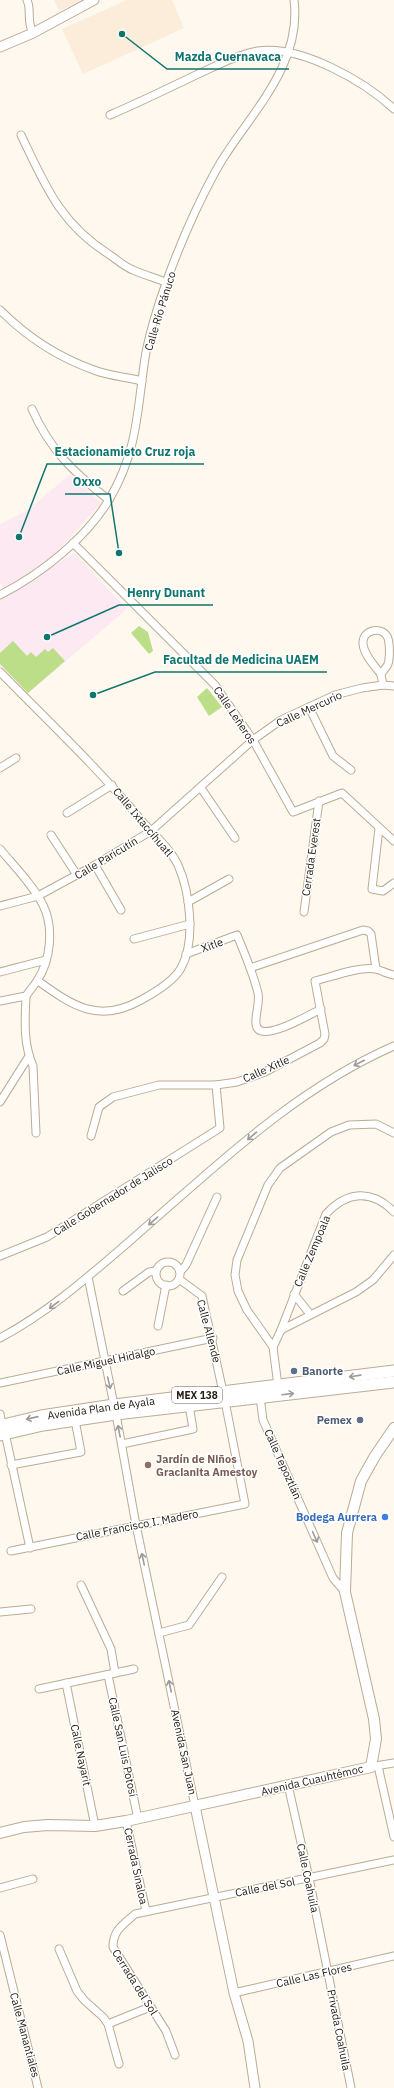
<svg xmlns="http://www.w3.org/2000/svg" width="394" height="2088" font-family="'IBM Plex Sans',sans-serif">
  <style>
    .commercial { fill: #fbedd9 }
    .medical { fill: #fce9f2 }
    .green { fill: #bcde88 }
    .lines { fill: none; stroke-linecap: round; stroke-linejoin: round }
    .minor-casing { stroke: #bbab92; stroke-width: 9 }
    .tertiary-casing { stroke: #bbab92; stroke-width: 11 }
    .secondary-casing { stroke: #bbab92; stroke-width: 12 }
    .primary-casing { stroke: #bbab92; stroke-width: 13 }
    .minor { stroke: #fff; stroke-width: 7 }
    .tertiary { stroke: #fff; stroke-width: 9 }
    .secondary { stroke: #fff; stroke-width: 10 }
    .primary { stroke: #fff; stroke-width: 11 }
    .oneway { stroke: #9d9b97 }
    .service-dot { fill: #5c6f8a; stroke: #fff; stroke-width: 1.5 }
    .education-dot { fill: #8d6e63; stroke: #fff; stroke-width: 1.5 }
    .shop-dot { fill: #3f7fe0; stroke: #fff; stroke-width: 1.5 }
    .labels { text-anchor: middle; stroke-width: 3; stroke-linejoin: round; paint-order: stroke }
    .shield { fill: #fff; stroke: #67635d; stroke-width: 1 }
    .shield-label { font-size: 10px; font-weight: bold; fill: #262017 }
    .street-label { font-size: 11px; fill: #262017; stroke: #fff }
    .service-label { font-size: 11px; font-weight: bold; fill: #4e5e75; stroke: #fff; text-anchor: start }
    .education-label { font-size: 11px; font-weight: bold; fill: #785e54; stroke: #fff; text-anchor: start }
    .shop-label { font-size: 11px; font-weight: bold; fill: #366cbe; stroke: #fff; text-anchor: end }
    .leader { fill: none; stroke: #0f766e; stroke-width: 1.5 }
    .callout-dot { fill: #0f766e; stroke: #fff; stroke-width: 1.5 }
    .callout-label { font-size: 12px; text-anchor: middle; font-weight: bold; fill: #0f766e; stroke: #fff; stroke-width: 3; stroke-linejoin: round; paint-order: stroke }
  </style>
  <rect width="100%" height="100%" fill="#fff8ee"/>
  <g class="commercial">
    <polygon points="54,0 84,0 59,11"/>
    <polygon points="127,0 172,0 184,28 83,74 62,29"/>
  </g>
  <g class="medical">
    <polygon points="70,475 101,503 50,560 4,590 0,582 0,524 26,511"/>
    <polygon points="74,553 127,609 28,693 0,665 0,601"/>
  </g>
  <g class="green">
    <polygon points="139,626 148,632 153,651 149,654 131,633"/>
    <polygon points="13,641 27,656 31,652 36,657 45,649 48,652 53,648 65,661 28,693 0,664 0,653"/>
    <polygon points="207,688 222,707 209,716 197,697"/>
  </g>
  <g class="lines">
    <defs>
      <g id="minor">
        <path d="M27,0C32,11 26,20 33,33"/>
        <path d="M110,115C140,102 169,88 198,74C218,65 237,55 258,51C301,45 364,81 394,109"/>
        <path d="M21,135C45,185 60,224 110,255C117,260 125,267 133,270C144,275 156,278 168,283"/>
        <path d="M0,310C27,337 57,357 94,370C109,376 127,377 142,381"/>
        <path d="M32,409C50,450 74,473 109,500"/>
        <polyline points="73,543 215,685 253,740 293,812 342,793 394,841"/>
        <path d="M0,595C41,574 87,538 110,498C139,449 137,406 146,352C155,308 176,253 195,212C204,193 213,174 224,157C255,109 302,62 294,0"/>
        <path d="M0,672C48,721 98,768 142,821C154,835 170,848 178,865C190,892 196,941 181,968C174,981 154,993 141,1000C99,1024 73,1006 38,981"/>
        <path d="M381,674C383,671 387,667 388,664C390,658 390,641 387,636C380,626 362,630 363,644C364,655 374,665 380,673C382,676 382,681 383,685"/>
        <polyline points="309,707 333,756 351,770"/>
        <polyline points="0,768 16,758"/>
        <polyline points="201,788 235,838"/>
        <polyline points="67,813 112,785"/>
        <polyline points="379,828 372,889 383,891 394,883"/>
        <polyline points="51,835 77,875"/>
        <path d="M0,849C14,866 33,885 43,905C54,927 51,960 37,981C34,986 29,991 26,996L0,1001"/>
        <polyline points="95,865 121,910"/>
        <polyline points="188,902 229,879"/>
        <polyline points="0,906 38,896 95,865 151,831 253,740 281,720 335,695 362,688 383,685 394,686"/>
        <polyline points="304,912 319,801"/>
        <polyline points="134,939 190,924"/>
        <path d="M186,954L237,935C245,954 253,973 258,993C260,1004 255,1013 256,1024C258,1046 312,1013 321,1009"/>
        <polyline points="250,968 363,930 368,931 371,934 376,969"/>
        <polyline points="0,972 46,960"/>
        <path d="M26,996C25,1020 23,1043 33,1066L36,1133"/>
        <polyline points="0,1102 29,1056"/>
        <path d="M91,1136L99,1107L113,1097L159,1085H216L237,1082L265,1072L320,1043L324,1039L325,1034L315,981C331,977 360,966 376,969C383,971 387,974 394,975"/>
        <polyline points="0,1256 47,1237 220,1128 216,1085"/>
        <circle cx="168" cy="1274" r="12"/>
        <polyline points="180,1272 186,1265 217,1197"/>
        <polyline points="88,1277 114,1405"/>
        <polyline points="179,1279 202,1296 223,1392"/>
        <polyline points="123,1291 149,1272 156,1271"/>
        <polyline points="294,1294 310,1314"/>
        <polyline points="158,1326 166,1285"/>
        <path d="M281,1330L326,1214C347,1191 372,1189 394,1212"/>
        <path d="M0,1338C49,1312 89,1276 131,1240C213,1169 293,1090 394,1046"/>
        <polyline points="273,1347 281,1330 356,1292 373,1280 394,1255"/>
        <polyline points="0,1383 213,1338"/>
        <polyline points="278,1386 273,1347 247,1310 238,1291 235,1275 237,1260 268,1185 280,1168 331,1132 349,1125 376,1124 394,1133"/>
        <polyline points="260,1397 263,1420 333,1578 345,1592"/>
        <polyline points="0,1414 2,1425"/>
        <polyline points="116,1414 136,1525 195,1806"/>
        <polyline points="5,1433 30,1548"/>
        <polyline points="122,1444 193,1429 189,1405"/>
        <polyline points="11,1465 81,1452 75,1420"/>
        <polyline points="11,1551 245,1504 225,1401"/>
        <polyline points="81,1585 111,1649 115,1673"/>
        <polyline points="0,1612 31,1609"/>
        <polyline points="159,1633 189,1625 222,1577"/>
        <polyline points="108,1675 138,1819"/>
        <polyline points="66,1683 95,1826"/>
        <polyline points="39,1689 134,1669"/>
        <polyline points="375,1766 394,1763"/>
        <polyline points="378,1766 394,1837"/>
        <polyline points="288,1785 309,1878 351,2088"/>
        <polyline points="126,1821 146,1911"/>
        <polyline points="0,1888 33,1879"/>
        <polyline points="0,1935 38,2088"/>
        <polyline points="59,1949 77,1991 84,2000 103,2017 108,2024 119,2064"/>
        <polyline points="234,1993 394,1956"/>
        <polyline points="108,2024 150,2007"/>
        <path d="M175,2055L166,2031L113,1947C113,1930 123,1925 135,1914L394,1860"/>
      </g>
      <g id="tertiary">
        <polyline points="0,47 33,33 94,0"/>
        <polyline points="195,1806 234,1993 248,2041 255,2088"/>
      </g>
      <polyline id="secondary" points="0,1833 24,1827 48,1825 95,1826 126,1821 371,1767 376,1739 374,1719 345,1592 347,1533 361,1481 375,1456 394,1428"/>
      <g id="primary">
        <polyline points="0,1426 41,1416 114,1405 394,1371"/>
        <polyline points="0,1435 43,1425 116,1414 394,1382"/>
      </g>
    </defs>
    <use href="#minor" class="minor-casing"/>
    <use href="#tertiary" class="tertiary-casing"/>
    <use href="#secondary" class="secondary-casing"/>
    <use href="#primary" class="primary-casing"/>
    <use href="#minor" class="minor"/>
    <use href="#tertiary" class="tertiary"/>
    <use href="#secondary" class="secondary"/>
    <use href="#primary" class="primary"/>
  </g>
  <defs><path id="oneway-shaft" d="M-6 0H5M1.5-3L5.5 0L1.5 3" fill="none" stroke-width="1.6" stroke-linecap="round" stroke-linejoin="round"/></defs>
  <g class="oneway">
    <use href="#oneway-shaft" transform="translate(359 1063) rotate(153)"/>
    <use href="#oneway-shaft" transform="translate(252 1136) rotate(140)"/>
    <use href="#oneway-shaft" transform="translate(153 1221) rotate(139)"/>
    <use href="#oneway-shaft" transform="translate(54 1305) rotate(143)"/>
    <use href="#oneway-shaft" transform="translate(355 1376) rotate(172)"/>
    <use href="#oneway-shaft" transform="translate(109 1383) rotate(77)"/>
    <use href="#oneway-shaft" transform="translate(288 1394) rotate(-7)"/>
    <use href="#oneway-shaft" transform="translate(32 1418) rotate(167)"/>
    <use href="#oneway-shaft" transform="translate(119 1431) rotate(-101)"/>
    <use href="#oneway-shaft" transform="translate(315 1537) rotate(66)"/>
    <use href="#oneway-shaft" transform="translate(143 1559) rotate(-102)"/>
    <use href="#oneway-shaft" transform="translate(170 1686) rotate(-102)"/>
  </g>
  <g class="service-dot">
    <circle cx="294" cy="1371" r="4"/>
    <circle cx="360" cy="1420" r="4"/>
  </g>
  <circle class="education-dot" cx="148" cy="1465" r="4"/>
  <circle class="shop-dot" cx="385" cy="1517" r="4"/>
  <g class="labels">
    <rect class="shield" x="172" y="1387" width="50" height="16" rx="3"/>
    <g class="shield-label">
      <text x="197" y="1399">MEX 138</text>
    </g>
    <g class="street-label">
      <text transform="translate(160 311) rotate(-73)" y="4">Calle Río Pánuco</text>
      <text transform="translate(309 709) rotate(-25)" y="4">Calle Mercurio</text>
      <text transform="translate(235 715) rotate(56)" y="4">Calle Leñeros</text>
      <text transform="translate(143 822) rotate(50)" y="4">Calle Ixtaccíhuatl</text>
      <text transform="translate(311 857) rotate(-82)" y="4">Cerrada Everest</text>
      <text transform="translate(106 858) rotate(-31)" y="4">Calle Paricutín</text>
      <text transform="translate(212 945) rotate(-20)" y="4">Xitle</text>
      <text transform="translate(266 1069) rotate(-24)" y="4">Calle Xitle</text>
      <text transform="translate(113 1196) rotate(-32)" y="4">Calle Gobernador de Jalisco</text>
      <text transform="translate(312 1251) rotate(-67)" y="4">Calle Zempoala</text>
      <text transform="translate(209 1331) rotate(75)" y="4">Calle Allende</text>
      <text transform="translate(106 1361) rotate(-12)" y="4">Calle Miguel Hidalgo</text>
      <text transform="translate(101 1408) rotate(-8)" y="4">Avenida Plan de Ayala</text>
      <text transform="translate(283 1464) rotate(66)" y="4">Calle Tepoztlán</text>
      <text transform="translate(137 1525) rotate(-11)" y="4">Calle Francisco I. Madero</text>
      <text transform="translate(123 1747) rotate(78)" y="4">Calle San Luis Potosí</text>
      <text transform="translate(184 1752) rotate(78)" y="4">Avenida San Juan</text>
      <text transform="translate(81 1755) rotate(78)" y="4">Calle Nayarit</text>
      <text transform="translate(312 1780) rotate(-13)" y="4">Avenida Cuauhtémoc</text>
      <text transform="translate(136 1866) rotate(78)" y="4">Cerrada Sinaloa</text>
      <text transform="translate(308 1878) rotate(78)" y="4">Calle Coahuila</text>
      <text transform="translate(265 1887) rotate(-11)" y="4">Calle del Sol</text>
      <text transform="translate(314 1975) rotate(-13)" y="4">Calle Las Flores</text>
      <text transform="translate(135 1982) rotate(58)" y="4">Cerrada del Sol</text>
      <text transform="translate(339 2030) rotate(79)" y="4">Privada Coahuila</text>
      <text transform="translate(25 2035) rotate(75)" y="4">Calle Manantiales</text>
    </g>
    <g class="service-label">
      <text x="302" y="1375">Banorte</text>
      <text x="352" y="1424" text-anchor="end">Pemex</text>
    </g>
    <g class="education-label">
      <text x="156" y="1463">Jardín de Niños<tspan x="156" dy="13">Gracianita Amestoy</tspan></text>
    </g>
    <g class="shop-label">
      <text x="377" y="1521">Bodega Aurrera</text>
    </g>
  </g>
  <path class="leader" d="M122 34L167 69H289M19 537L47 464H204M119 553L110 494H65M47 637L119 605H213M93 695L155 672H327"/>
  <g class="callout-dot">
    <circle cx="122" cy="34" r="4"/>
    <circle cx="19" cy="537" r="4"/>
    <circle cx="119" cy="553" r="4"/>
    <circle cx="47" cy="637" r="4"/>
    <circle cx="93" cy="695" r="4"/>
  </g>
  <g class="callout-label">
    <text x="228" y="61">Mazda Cuernavaca</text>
    <text x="125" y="456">Estacionamieto Cruz roja</text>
    <text x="87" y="486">Oxxo</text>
    <text x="166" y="597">Henry Dunant</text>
    <text x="241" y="664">Facultad de Medicina UAEM</text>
  </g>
</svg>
